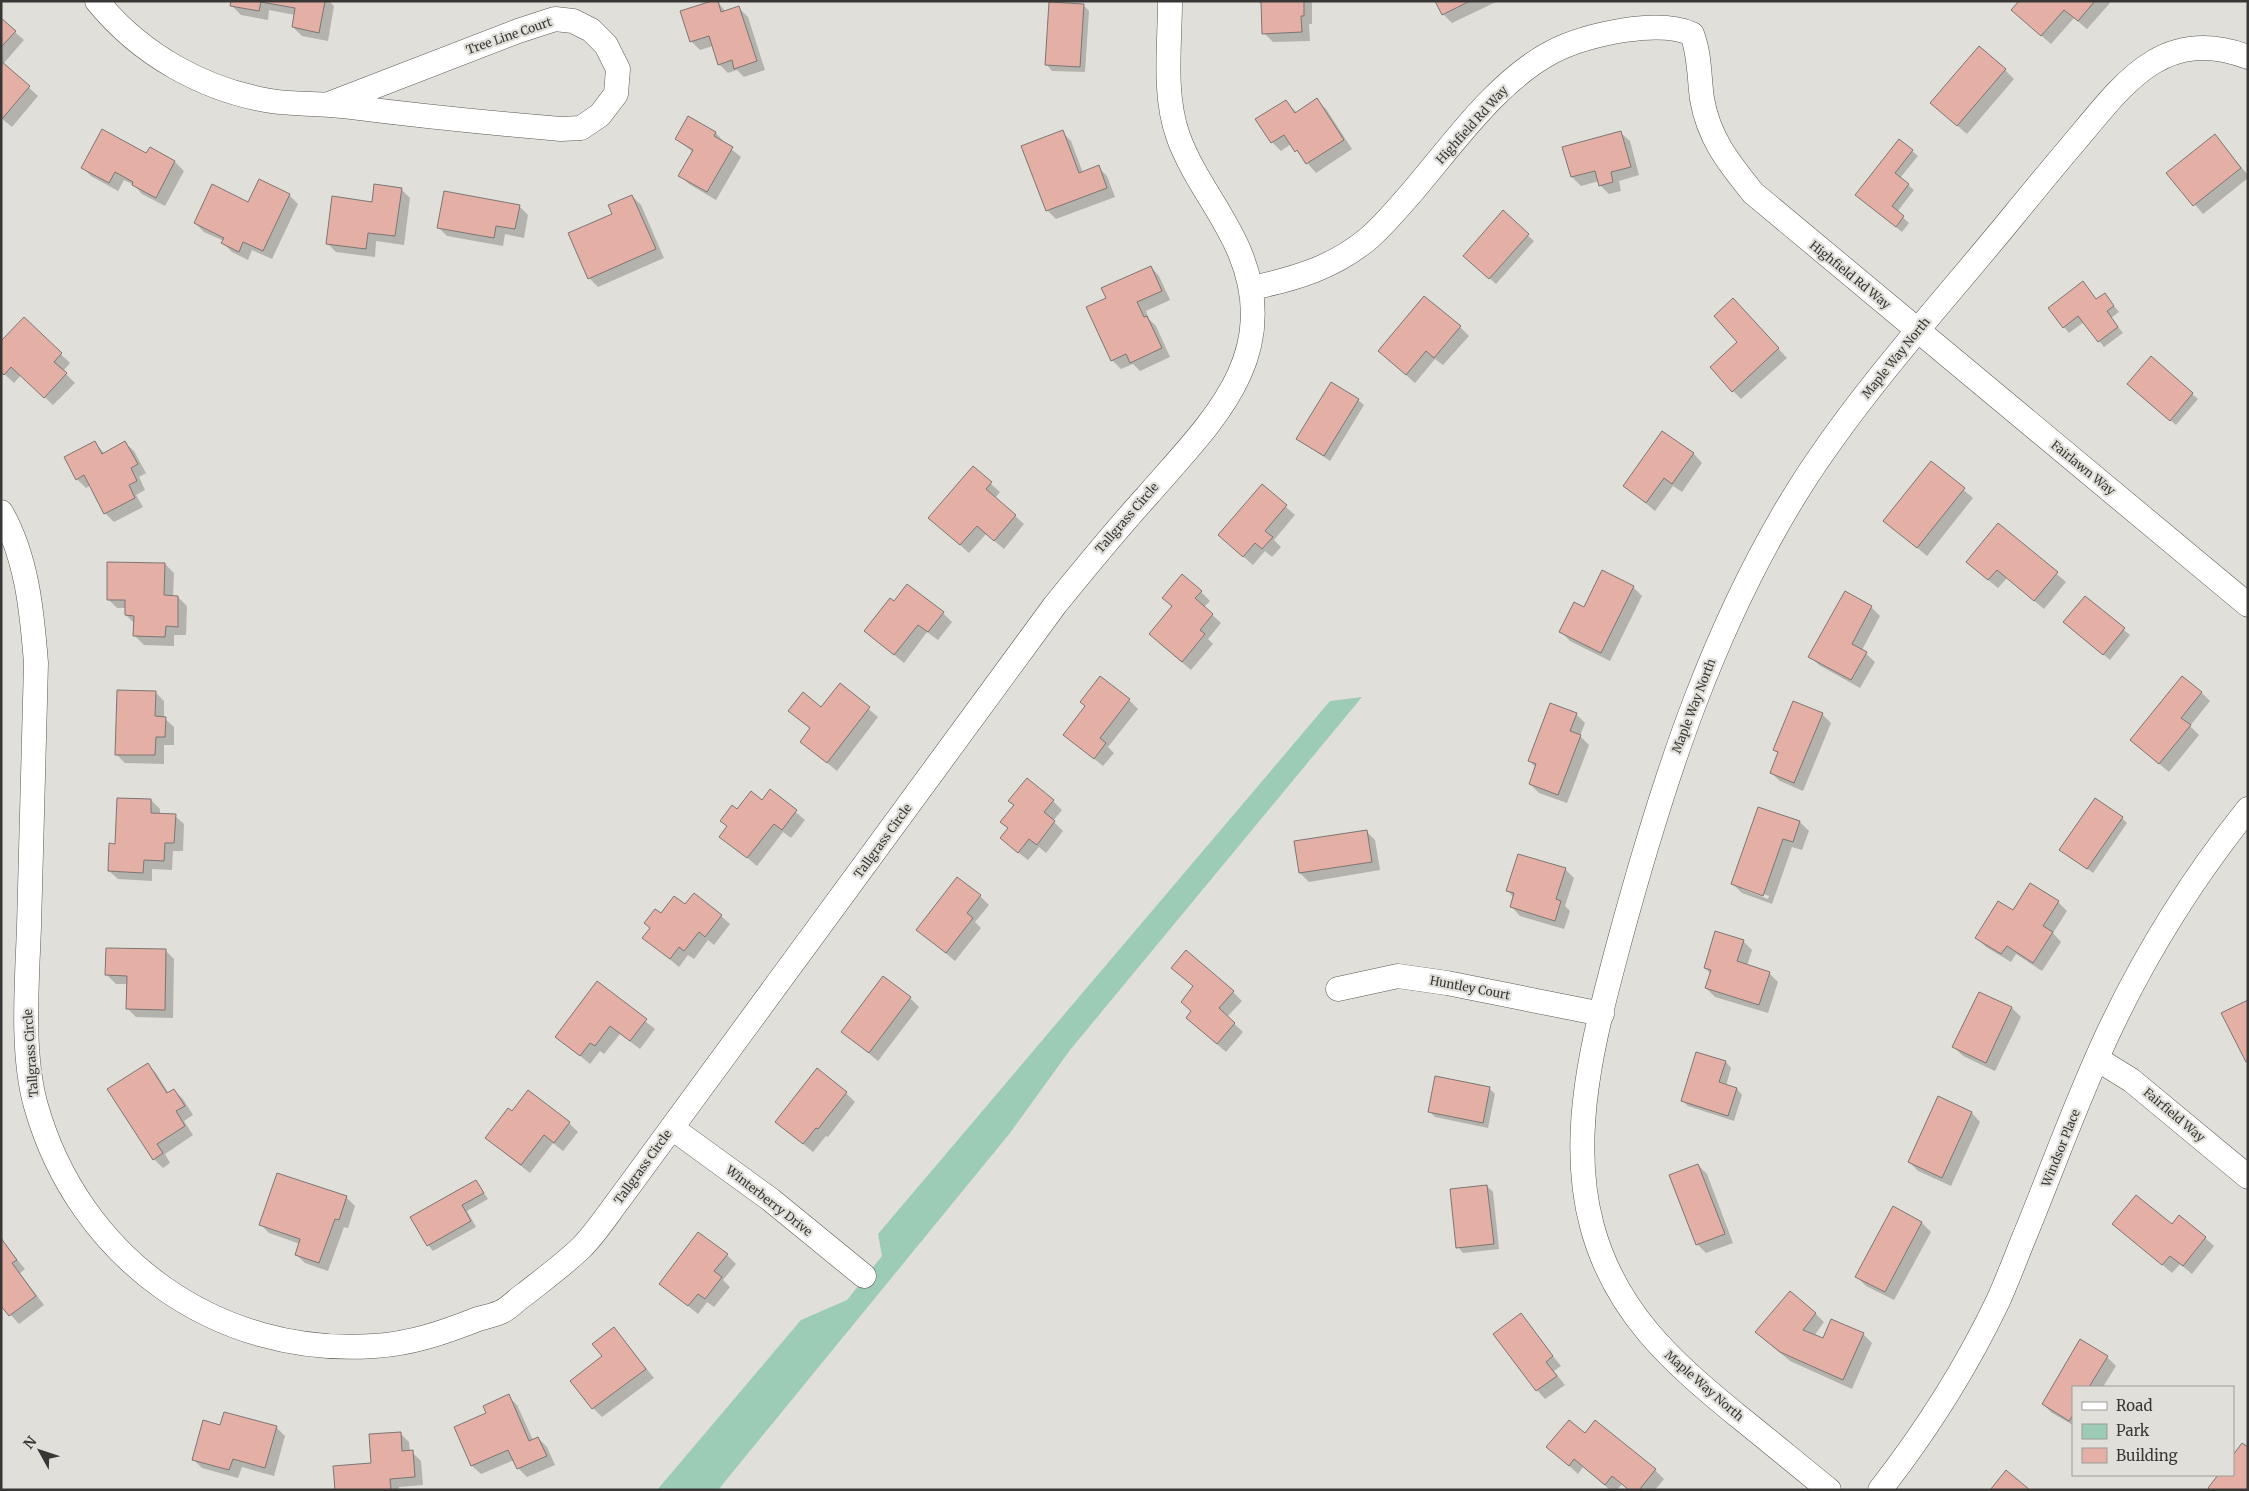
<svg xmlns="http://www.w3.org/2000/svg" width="2249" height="1491" font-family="Merriweather,serif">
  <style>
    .green { fill: #9cccb5 }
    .shadow { fill: #0003; fill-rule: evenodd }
    .building { fill: #e4afa4; stroke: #7c7674 }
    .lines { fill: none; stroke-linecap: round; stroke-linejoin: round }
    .minor-casing { stroke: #5b5854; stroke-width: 25 }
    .minor { stroke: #fff; stroke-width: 24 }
    .labels { text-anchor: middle; stroke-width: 4.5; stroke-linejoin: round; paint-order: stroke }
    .street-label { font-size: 12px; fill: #383735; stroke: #e1dfd9 }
  </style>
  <rect width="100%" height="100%" fill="#e1dfd9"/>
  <polygon class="green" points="1362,697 1070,1050 1010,1133 718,1490 657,1490 801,1320 847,1300 882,1256 878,1234 1330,701"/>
  <g class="shadow">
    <polygon points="232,1 329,1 334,6 328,41 302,36 293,27 295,15 269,10 268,20 241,15 232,6"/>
    <polygon points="717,1 726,12 739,8 748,17 765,70 744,77 737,70 728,73 719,64 713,46 700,50 691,41"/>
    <polygon points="1257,1 1312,1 1312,24 1309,24 1310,41 1273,42 1264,33 1263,5"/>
    <polygon points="1437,1 1498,1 1452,23 1443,14"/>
    <polygon points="2020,1 2109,1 2110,3 2087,29 2074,18 2051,44 2022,19"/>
    <polygon points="1083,5 1089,11 1085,72 1052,71 1047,65"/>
    <polygon points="1,20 24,40 3,64 38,96 12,127 1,118"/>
    <polygon points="2005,70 2014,79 1967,134 1941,112"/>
    <polygon points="1317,100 1326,109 1352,149 1316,173 1291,144 1281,151 1272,142 1286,101 1297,113"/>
    <polygon points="689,117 716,133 724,142 724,143 741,157 716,200 689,184 680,175 693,152 676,139"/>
    <polygon points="1062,132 1071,141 1083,173 1098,167 1107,176 1115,197 1056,219 1047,210"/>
    <polygon points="1621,133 1630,141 1639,175 1619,181 1621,191 1609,194 1600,185 1599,181 1581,186 1572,177 1564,148"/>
    <polygon points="2215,136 2248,175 2248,178 2203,214 2168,173"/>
    <polygon points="150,149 175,162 184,171 165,206 142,194 134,185 124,180 118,191 91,176 83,168 147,155"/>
    <polygon points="1912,151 1918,156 1900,178 1914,190 1897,212 1909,223 1902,232 1862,200"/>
    <polygon points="401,189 410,198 404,245 376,241 375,257 336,252 327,243 373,203"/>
    <polygon points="289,195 298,204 272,259 252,250 248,260 232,252 223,243 224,241 204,232 195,223 249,203"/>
    <polygon points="632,196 641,205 664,258 598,287 589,278 614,215"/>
    <polygon points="519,206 528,215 524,238 505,234 503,246 447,236 438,227"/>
    <polygon points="1503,212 1534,241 1496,284 1470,261"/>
    <polygon points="1151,267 1159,276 1170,300 1146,311 1149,319 1156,326 1170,357 1140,371 1133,364 1121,369 1112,360 1108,299"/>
    <polygon points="2083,283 2097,300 2105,295 2119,312 2111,318 2123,333 2104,347 2084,322 2069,333 2064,327"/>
    <polygon points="1742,309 1787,358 1741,399 1733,391"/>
    <polygon points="24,319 70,363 63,371 75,383 53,405 21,375 14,383 1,371"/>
    <polygon points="1460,327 1469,336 1443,365 1435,359 1415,383 1379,351"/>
    <polygon points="2151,358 2198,399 2176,425 2134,389"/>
    <polygon points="1358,400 1364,405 1330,461 1298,439"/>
    <polygon points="1663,432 1694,454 1702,463 1682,492 1673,486 1655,511 1625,486"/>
    <polygon points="94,442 105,454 125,443 134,451 146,473 139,477 145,490 136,495 143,507 114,522 105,513 91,485 86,488 77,479"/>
    <polygon points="1932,463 1973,498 1927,556 1885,521"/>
    <polygon points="973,468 1000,492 995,498 1024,524 1004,549 986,534 969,553 939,526"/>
    <polygon points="1262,486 1295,515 1274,540 1281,547 1272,557 1265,551 1253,565 1229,544"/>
    <polygon points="1999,524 2066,582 2044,609 2007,578 1998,588 1977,571"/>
    <polygon points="165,564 174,573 173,597 178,597 187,606 186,635 174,635 174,646 144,645 135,636 135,624 126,615 126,608 117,608 108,599"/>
    <polygon points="1633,587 1642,596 1610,661 1570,641 1561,632 1585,609"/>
    <polygon points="1201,592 1210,601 1204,607 1221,623 1208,639 1213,644 1191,670 1159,643 1173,607 1163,598"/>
    <polygon points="1845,593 1871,607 1880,616 1862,650 1875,662 1860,688 1819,665 1810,656"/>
    <polygon points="2085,598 2130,635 2110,660 2071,628"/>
    <polygon points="894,603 943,613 952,622 938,640 927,632 904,663 865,631"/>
    <polygon points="840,685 878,717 837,771 802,742 811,729 790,711 822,709"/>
    <polygon points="155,692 164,701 164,718 174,727 174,745 164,745 164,764 125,763 116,754"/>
    <polygon points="2201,692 2210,701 2190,726 2199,735 2169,772 2131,740"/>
    <polygon points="1129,700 1138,709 1108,747 1114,753 1103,766 1065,735"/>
    <polygon points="1576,714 1585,723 1580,736 1589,745 1567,803 1539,793 1530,784 1536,768 1529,760"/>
    <polygon points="1822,714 1831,723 1803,791 1780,781 1771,773 1779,754 1775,750"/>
    <polygon points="771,791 805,820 791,838 783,832 757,866 721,836 737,811 762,802"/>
    <polygon points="151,800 160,809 160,815 175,816 184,824 183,851 173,851 172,870 152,869 152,881 118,879 109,871 116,845"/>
    <polygon points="1053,801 1062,810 1053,821 1063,831 1046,853 1039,847 1028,860 1011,847"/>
    <path d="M1759,809L1800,822L1809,831L1802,850L1792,847L1772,904L1742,893L1733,884ZM1742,887L1769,896L1768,899L1742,889Z"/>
    <polygon points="2122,818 2127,823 2093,873 2061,850"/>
    <polygon points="1366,831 1375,840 1380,870 1309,882 1300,873"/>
    <polygon points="1565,869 1574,878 1565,906 1570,911 1564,929 1520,916 1512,907 1514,898 1507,890"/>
    <polygon points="980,896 989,905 975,922 981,928 955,961 918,930"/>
    <polygon points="2058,902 2067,911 2053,933 2061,942 2042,971 2016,954 2011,962 1986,947 1977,938 2014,912"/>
    <polygon points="685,906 721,916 730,924 714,945 708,940 694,959 688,955 679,967 644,938 661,915"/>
    <polygon points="1743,941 1752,950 1747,966 1769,973 1778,982 1768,1013 1715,997 1706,988 1711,974 1705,968"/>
    <polygon points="165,950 174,959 173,1018 136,1017 127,1008 128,984 116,984 107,975"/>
    <polygon points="1182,976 1233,992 1242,1001 1227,1017 1243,1032 1226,1052 1196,1026 1193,1012 1194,987"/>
    <polygon points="597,983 655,1029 640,1049 620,1034 604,1054 600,1051 590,1064 556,1036"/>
    <polygon points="1979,993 2012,1008 2021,1017 1995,1071 1963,1056 1954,1047"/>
    <polygon points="910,998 919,1007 878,1061 843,1032"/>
    <polygon points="1697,1053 1726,1062 1731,1068 1726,1086 1737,1089 1742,1095 1734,1121 1688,1106 1682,1100"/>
    <polygon points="147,1064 156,1073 169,1094 174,1090 183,1099 193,1115 184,1121 193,1135 165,1154 170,1163 163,1168 154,1159"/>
    <polygon points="1489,1088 1495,1094 1488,1128 1435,1117 1430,1112"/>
    <polygon points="846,1093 855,1102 828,1137 826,1136 813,1152 776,1122"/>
    <polygon points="1938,1098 1972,1113 1980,1122 1951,1186 1918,1171 1909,1162"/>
    <polygon points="512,1113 569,1123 578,1132 563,1151 553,1143 530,1173 486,1138"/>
    <polygon points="1698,1165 1707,1174 1733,1243 1706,1253 1697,1244"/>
    <polygon points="476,1181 488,1199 467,1211 476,1227 433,1251 428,1245"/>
    <polygon points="1487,1186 1493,1192 1499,1249 1463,1253 1458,1247"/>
    <polygon points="346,1197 355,1206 348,1228 344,1227 328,1271 305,1263 296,1254 300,1244 269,1233 261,1225"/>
    <polygon points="1893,1208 1922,1223 1931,1232 1894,1300 1866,1286 1857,1277"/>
    <polygon points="2114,1224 2172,1225 2205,1238 2214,1246 2192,1274 2180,1264 2172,1273"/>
    <polygon points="1,1240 25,1269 20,1273 44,1305 19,1324 1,1304"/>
    <polygon points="727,1255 736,1264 723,1280 730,1287 714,1307 707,1302 698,1314 660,1283"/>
    <polygon points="1815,1313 1824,1322 1814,1336 1824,1340 1831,1320 1863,1334 1872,1343 1852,1389 1790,1361 1766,1341"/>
    <polygon points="1520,1315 1561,1366 1554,1371 1565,1385 1545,1399 1537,1390"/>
    <polygon points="614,1328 654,1378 602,1417 593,1408 603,1357"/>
    <polygon points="2107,1357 2116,1366 2103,1387 2073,1387 2073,1425 2052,1413 2043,1404"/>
    <polygon points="508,1396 517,1405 533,1440 538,1438 547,1447 555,1465 527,1477 518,1468 514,1460 481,1474 472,1466 456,1428 488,1414"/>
    <polygon points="221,1426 276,1427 285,1436 274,1476 242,1467 238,1478 202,1468 193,1459"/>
    <polygon points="400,1433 409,1442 410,1452 412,1452 421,1461 423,1485 399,1487 399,1490 336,1490 373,1464"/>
    <polygon points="1585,1434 1655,1470 1664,1479 1655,1490 1629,1490 1622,1484 1617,1490 1610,1490 1583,1467 1578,1474 1548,1447"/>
  </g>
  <g class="building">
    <polygon points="231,1 325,1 319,33 292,27 295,8 261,2 259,11 230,6"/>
    <polygon points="712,1 718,1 721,12 739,6 757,61 734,69 732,60 718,65 709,36 690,42 680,11"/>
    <polygon points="1261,1 1304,1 1304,16 1301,16 1302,32 1262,34"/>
    <polygon points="1435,1 1470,1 1442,15"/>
    <polygon points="2019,1 2095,1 2078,21 2064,10 2041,36 2011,10"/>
    <polygon points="1049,2 1084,4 1080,67 1045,65"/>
    <polygon points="1,18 16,31 1,47"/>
    <polygon points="1979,46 2006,69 1957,126 1930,103"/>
    <polygon points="1,61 30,86 2,119 1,118"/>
    <polygon points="1317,98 1344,140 1306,164 1297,150 1295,152 1284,135 1271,143 1255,119 1286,100 1295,113"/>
    <polygon points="688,116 716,132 714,136 733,147 707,192 678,176 693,150 675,139"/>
    <polygon points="102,129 146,153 150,147 175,161 156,198 132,185 133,182 115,172 109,183 81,168"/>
    <polygon points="1063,130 1079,173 1099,165 1107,188 1046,211 1021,146"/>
    <polygon points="1621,131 1631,167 1611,172 1613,182 1599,186 1595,171 1571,177 1562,147"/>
    <polygon points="2215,134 2241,168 2193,206 2166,173"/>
    <polygon points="1899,139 1913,150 1895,173 1909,184 1892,206 1904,216 1896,227 1855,195"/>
    <polygon points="259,179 290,194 263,251 243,242 239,252 221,243 224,238 194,223 212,184 248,202"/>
    <polygon points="374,184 402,188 395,236 368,233 366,249 326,244 332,196 372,202"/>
    <polygon points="444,191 520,205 515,229 496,226 494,238 437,228"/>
    <polygon points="632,195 656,249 588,279 568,233 612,214 608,205"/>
    <polygon points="1503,210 1529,234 1489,279 1463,256"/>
    <polygon points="1151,266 1162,291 1137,302 1144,317 1147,316 1162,348 1130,363 1126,354 1111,361 1086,307 1106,298 1101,288"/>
    <polygon points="2083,281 2096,299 2105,293 2114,306 2107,311 2118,327 2098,342 2078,316 2063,328 2048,308"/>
    <polygon points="1424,296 1461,326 1434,358 1426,351 1406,375 1378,351"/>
    <polygon points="1733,298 1779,348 1732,392 1710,367 1737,342 1714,316"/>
    <polygon points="24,317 62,353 54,362 67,373 44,398 11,367 4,375 1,372 1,341"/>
    <polygon points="2151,356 2193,393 2170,421 2127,384"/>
    <polygon points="1331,382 1359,399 1324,456 1296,439"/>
    <polygon points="1662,431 1694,453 1672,484 1664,478 1646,503 1623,486"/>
    <polygon points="95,441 102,454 125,441 138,464 131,468 137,481 129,485 135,498 104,514 84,475 76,480 64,457"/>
    <polygon points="1931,461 1965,488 1917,548 1883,521"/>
    <polygon points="973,466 992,482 986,489 1016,515 994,541 977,526 960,545 928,518"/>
    <polygon points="1262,484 1287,505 1265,531 1273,537 1262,549 1255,543 1243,557 1218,535"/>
    <polygon points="1998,523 2058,572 2034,601 1997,570 1988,580 1966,562"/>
    <polygon points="107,562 165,563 164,595 178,596 178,627 166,626 165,637 133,636 134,616 125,615 125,600 107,600"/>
    <polygon points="1602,570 1634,586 1601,653 1559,632 1574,602 1584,607"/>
    <polygon points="1182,574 1202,591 1195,598 1213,614 1200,630 1205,634 1182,662 1149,634 1172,606 1162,598"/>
    <polygon points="907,584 944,612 928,632 918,625 894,655 864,631 890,598 894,601"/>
    <polygon points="1845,591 1872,606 1852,644 1867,652 1851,680 1808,657"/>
    <polygon points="2085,596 2125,628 2103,655 2063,622"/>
    <polygon points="1100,676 1130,699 1100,738 1106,743 1094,759 1063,735 1085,706 1080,702"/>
    <polygon points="2182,676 2202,692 2181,718 2191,725 2159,764 2130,740"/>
    <polygon points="840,683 870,707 827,763 800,742 810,728 788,711 803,692 821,707"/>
    <polygon points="117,690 156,691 155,716 166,717 165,737 156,737 155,755 115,755"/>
    <polygon points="1793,701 1823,713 1794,783 1770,773 1778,752 1773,750"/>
    <polygon points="1550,703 1577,713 1570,731 1581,735 1558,795 1529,784 1536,764 1528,761"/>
    <polygon points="1027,778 1054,800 1044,812 1055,821 1037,845 1029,839 1018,853 1000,838 1008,828 1000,822 1014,805 1008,801"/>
    <polygon points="770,789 797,810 782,830 774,824 747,858 719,837 727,826 720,821 732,805 737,809 751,791 762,800"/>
    <polygon points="117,798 151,799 151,813 176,814 174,843 165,843 164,861 144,860 143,873 108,871 109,843 115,844"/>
    <polygon points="2095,798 2123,817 2087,869 2059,850"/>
    <polygon points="1758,807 1800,821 1793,842 1783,839 1763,896 1731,884"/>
    <polygon points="1367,830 1372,862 1299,873 1294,841"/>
    <polygon points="1518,854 1566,868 1556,899 1561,901 1555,921 1510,907 1514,893 1506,891"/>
    <polygon points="957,877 981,895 967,913 973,918 946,953 916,930"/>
    <polygon points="2030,883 2059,901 2043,926 2053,932 2033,963 2007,946 2001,954 1975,938 1998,901 2013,910"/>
    <polygon points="694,893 722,915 705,937 699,932 684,951 679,947 670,959 642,938 650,928 644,923 655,909 661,913 674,896 685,904"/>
    <polygon points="1715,931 1744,940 1737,961 1770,972 1759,1005 1705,988 1711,970 1704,968"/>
    <polygon points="106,948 166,949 165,1010 126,1009 127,976 105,975"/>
    <polygon points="1186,950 1234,991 1219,1008 1235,1023 1217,1044 1186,1018 1191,1011 1181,1002 1193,986 1171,968"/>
    <polygon points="883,976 911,997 869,1053 841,1032"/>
    <polygon points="597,981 647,1019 630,1041 610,1026 595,1046 590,1043 580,1056 555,1037"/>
    <polygon points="1979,992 2012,1007 1986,1063 1952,1047"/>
    <polygon points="2248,1000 2248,1061 2246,1062 2221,1013"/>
    <polygon points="1696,1052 1726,1061 1719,1082 1737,1088 1728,1116 1681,1101"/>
    <polygon points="148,1063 167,1093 174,1089 185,1106 176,1111 185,1126 157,1144 163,1153 153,1160 107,1089"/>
    <polygon points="817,1068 847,1092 818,1129 816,1128 803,1144 775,1122"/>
    <polygon points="1435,1076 1490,1087 1483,1123 1428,1112"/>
    <polygon points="528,1090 570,1122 554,1143 544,1135 521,1165 485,1138 508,1108 512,1111"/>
    <polygon points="1938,1096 1972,1112 1942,1178 1908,1162"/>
    <polygon points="1698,1164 1725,1234 1696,1245 1669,1175"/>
    <polygon points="277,1173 347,1196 339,1220 335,1219 319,1263 295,1255 300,1239 259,1225"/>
    <polygon points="476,1180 484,1193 462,1205 471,1221 427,1246 410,1217"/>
    <polygon points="1487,1185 1494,1244 1456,1248 1450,1189"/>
    <polygon points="2136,1195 2172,1224 2179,1215 2206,1237 2183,1266 2170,1256 2162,1265 2112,1224"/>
    <polygon points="1893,1206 1922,1222 1885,1292 1855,1277"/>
    <polygon points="698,1232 728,1254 714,1271 722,1277 705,1299 698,1294 688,1306 659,1284"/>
    <polygon points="1,1238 17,1260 12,1263 36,1296 9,1316 1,1306"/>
    <polygon points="1790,1291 1816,1313 1803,1330 1823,1338 1831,1319 1864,1333 1843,1380 1780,1352 1755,1332"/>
    <polygon points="1521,1313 1553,1356 1546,1362 1557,1376 1536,1391 1493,1334"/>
    <polygon points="614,1327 646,1369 592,1409 570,1381 602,1356 592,1344"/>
    <polygon points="2080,1339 2108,1356 2089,1387 2073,1387 2073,1415 2069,1421 2042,1404"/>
    <polygon points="509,1394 529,1441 538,1437 547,1456 517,1469 508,1450 471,1466 454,1427 486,1413 483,1406"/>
    <polygon points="224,1412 277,1426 265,1468 233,1459 229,1470 192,1460 203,1420 220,1425"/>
    <polygon points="1569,1420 1585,1433 1595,1420 1656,1469 1639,1490 1629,1490 1612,1476 1605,1485 1574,1459 1569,1466 1546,1447"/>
    <polygon points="401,1432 402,1451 413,1450 415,1477 390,1479 391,1490 335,1490 333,1466 371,1463 369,1434"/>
    <polygon points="2242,1443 2248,1447 2248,1490 2210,1490 2208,1488 2218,1475 2233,1475 2233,1455"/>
    <polygon points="2006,1470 2030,1490 1990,1490"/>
  </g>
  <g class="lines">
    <defs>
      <g id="minor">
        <path d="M97,1C140,54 203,90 271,101C297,105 323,103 350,107C420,116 490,123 561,129L581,128L600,115L616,94L618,69L606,45L591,30L573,21L555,19L518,31L329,104"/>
        <path d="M1251,288C1295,279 1335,267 1369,238C1385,224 1399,207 1413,191C1453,144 1497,81 1552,52C1575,40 1600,34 1625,30C1645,27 1673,25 1692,34C1700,55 1699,77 1702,99C1709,139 1729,163 1753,193L2248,605"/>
        <path d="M1,512C27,557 32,612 36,663C33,751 31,839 29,927C27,982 21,1054 36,1106C79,1258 217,1357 374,1346C411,1344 445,1332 478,1319C486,1317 494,1315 501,1312C510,1308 517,1299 525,1294C544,1279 563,1265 581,1248C596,1233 608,1214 621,1197L1055,605C1085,568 1115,531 1147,496C1210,423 1283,358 1240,253C1223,212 1193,178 1178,136C1163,93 1170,46 1170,1"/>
        <polyline points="1338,989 1398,976 1447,983 1602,1014"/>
        <polyline points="2097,1059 2131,1080 2248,1177"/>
        <polyline points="672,1128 771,1200 864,1276"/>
        <path d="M1829,1490C1798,1465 1768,1440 1738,1416C1672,1362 1615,1312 1592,1226C1567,1134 1595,1033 1619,943C1663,780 1715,618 1807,476C1868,383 1944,301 2014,215C2037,187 2060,159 2083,132C2129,76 2169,27 2248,57"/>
        <path d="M1880,1490C1926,1431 1966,1368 1998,1301C2007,1281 2015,1260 2023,1240C2053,1168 2079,1093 2113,1023C2150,946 2195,875 2248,809"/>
      </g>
    </defs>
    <use href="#minor" class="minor-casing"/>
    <use href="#minor" class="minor"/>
  </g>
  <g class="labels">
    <g class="street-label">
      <text transform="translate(509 36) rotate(-19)" y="4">Tree Line Court</text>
      <text transform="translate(1472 125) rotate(-48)" y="4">Highfield Rd Way</text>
      <text transform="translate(1850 275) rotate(39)" y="4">Highfield Rd Way</text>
      <text transform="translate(1896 358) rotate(-51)" y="4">Maple Way North</text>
      <text transform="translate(2083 468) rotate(39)" y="4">Fairlawn Way</text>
      <text transform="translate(1127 518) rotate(-49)" y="4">Tallgrass Circle</text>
      <text transform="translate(1694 706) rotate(-69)" y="4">Maple Way North</text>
      <text transform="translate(883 841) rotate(-54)" y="4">Tallgrass Circle</text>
      <text transform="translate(1470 988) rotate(11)" y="4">Huntley Court</text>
      <text transform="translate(31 1053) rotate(-94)" y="4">Tallgrass Circle</text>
      <text transform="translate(2174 1115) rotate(40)" y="4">Fairfield Way</text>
      <text transform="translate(2061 1148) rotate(-68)" y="4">Windsor Place</text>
      <text transform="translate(643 1167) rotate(-54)" y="4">Tallgrass Circle</text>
      <text transform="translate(769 1201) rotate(38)" y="4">Winterberry Drive</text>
      <text transform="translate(1704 1386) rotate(41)" y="4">Maple Way North</text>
    </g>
  </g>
  <rect width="2249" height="1491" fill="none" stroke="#383735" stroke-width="5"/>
  <rect x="2072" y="1386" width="162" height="90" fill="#e1dfd9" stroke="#9d9c97"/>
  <rect x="2082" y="1402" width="25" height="8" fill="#ffffff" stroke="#9d9c97"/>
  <text x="2116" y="1411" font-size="15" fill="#383735">Road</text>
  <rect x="2082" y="1424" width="25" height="15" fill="#9cccb5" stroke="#9d9c97"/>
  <text x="2116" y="1436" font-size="15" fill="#383735">Park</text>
  <rect x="2082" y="1448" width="25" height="15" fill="#e4afa4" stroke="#9d9c97"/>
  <text x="2116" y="1461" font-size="15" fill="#383735">Building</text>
  <g transform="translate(40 1451) rotate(310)" stroke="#e1dfd9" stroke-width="4" paint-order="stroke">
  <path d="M0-4L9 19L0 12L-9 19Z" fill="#383735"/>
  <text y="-8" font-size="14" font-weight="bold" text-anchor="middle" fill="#383735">N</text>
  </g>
</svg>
